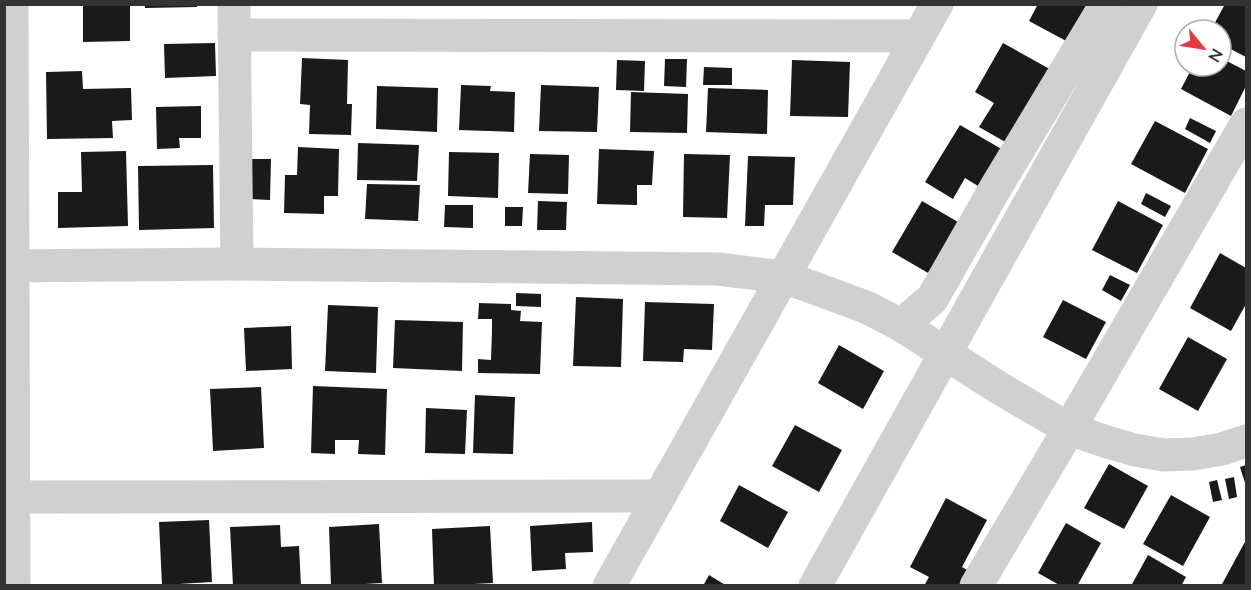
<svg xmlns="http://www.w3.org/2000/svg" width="1251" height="590" font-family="Lato,sans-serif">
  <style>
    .building { fill: #1a1a1a }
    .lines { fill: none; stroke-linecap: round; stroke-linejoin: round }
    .minor { stroke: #d0d0d0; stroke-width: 33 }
  </style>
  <rect width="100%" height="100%" fill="#fff"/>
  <g class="building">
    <polygon points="83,4 130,4 130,41 83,42"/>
    <polygon points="145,4 197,4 197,7 145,8"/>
    <polygon points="1038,4 1088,4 1068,42 1029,21"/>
    <polygon points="1225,4 1246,4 1246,57 1221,44 1221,30 1211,30"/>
    <polygon points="215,43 216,76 165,78 164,44"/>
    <polygon points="1003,43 1055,72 1007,143 979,127 994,103 975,92"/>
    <polygon points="302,58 348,60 347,104 352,104 351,135 309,134 310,105 300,104"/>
    <polygon points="1221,58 1246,71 1246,86 1231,116 1181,89 1193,66 1221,66"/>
    <polygon points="665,59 687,59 686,87 664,86"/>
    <polygon points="617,60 645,61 644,91 616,90"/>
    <polygon points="792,60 850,62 848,117 790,116"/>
    <polygon points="704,67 732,68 732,85 703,85"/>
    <polygon points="82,71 83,89 131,88 132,120 112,121 113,138 47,139 46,72"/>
    <polygon points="461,85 491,86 490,91 515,92 514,132 459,130"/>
    <polygon points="541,85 599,87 597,132 539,131"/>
    <polygon points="377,86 438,88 437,132 376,129"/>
    <polygon points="708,88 768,90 767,134 706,132"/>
    <polygon points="631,92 688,94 687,133 630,132"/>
    <polygon points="201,106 201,138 179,138 180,148 157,149 156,107"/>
    <polygon points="1190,118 1216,131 1210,143 1185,129"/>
    <polygon points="1155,121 1208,149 1185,193 1131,164"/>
    <polygon points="960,125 1005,151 983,189 965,178 953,199 925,182"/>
    <polygon points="358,143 419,145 417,181 357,180"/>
    <polygon points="298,147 339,149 338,196 324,196 324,214 284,213 285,175 297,175"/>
    <polygon points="599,149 654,151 652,185 637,185 637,205 597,204"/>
    <polygon points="126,151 128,226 58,228 58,192 82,192 81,152"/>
    <polygon points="449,152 499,153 498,198 448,196"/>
    <polygon points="530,154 569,155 568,194 528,193"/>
    <polygon points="684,154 730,155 727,218 683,217"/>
    <polygon points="748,156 795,157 793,205 765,205 764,226 745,226"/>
    <polygon points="250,159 271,159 270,200 249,199"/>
    <polygon points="213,165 214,228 139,230 138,166"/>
    <polygon points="367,184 420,185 418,221 365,219"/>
    <polygon points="1146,193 1171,206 1165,217 1141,204"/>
    <polygon points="538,201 567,202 566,230 537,230"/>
    <polygon points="922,201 965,226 935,277 892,252"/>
    <polygon points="1118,201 1163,225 1137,273 1092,250"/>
    <polygon points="445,205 473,205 473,228 444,227"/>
    <polygon points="505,207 523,207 522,226 505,226"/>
    <polygon points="1220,253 1246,268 1246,304 1231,331 1190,308"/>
    <polygon points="1110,275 1130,285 1121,301 1102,290"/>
    <polygon points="516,293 541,294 541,307 516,306"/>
    <polygon points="576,297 623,299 621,367 573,366"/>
    <polygon points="1063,300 1106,322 1086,359 1043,337"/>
    <polygon points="645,302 714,304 712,350 684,349 683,362 643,361"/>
    <polygon points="479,303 511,304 511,310 521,311 520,321 542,322 540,374 478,373 478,359 491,360 492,331 492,319 478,319"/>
    <polygon points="328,305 378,307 376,373 325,371"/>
    <polygon points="395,320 463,322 462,371 393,368"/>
    <polygon points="291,326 292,369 246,371 244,328"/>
    <polygon points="1188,337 1227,359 1198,411 1159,389"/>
    <polygon points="839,345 884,371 863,409 818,383"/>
    <polygon points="313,386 387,389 385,455 358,454 359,440 335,440 335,454 311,453"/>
    <polygon points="261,387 264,448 213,451 210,389"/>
    <polygon points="475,395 515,397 513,454 473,453"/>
    <polygon points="426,408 467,410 465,454 425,453"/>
    <polygon points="795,425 842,450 819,492 772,466"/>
    <polygon points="1109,464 1148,486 1124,529 1084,508"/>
    <polygon points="1246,465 1246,486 1240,467"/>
    <polygon points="1234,477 1237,497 1229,499 1225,479"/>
    <polygon points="1217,480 1222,500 1213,502 1209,482"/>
    <polygon points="739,485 788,512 768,548 720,521"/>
    <polygon points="1171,495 1210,517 1183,566 1143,544"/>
    <polygon points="946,498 987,520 962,567 967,570 959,586 924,586 929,577 910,567"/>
    <polygon points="209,520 212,582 162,585 159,522"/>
    <polygon points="592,522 593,552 565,553 566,569 532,571 530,526"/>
    <polygon points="1066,523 1101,543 1077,586 1061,586 1038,573"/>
    <polygon points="379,524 382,583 331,586 329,527"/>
    <polygon points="280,525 281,547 299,546 301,586 233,586 230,527"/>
    <polygon points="490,526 493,583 434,586 432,529"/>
    <polygon points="1246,540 1246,586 1221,586"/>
    <polygon points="1148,555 1186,577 1181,586 1131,586"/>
    <polygon points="709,575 727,586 703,586"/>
  </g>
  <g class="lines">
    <g class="minor">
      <polyline points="12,4 14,586"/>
      <polyline points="234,4 237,264"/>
      <polyline points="234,35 919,36"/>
      <polyline points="4,266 237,264 718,269 784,277 866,307 901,325 999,388 1069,429 1107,442 1135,450 1164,455 1193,454 1222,449 1246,441"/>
      <polyline points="901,325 932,299 996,187 1106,4"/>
      <polyline points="14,497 660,496"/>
      <polyline points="609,586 937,4"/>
      <polyline points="815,586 1141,4"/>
      <polyline points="976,586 1069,429 1246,124"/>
    </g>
  </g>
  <rect width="1251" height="590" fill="none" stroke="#333333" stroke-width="12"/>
  <g transform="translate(1203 48) rotate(120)"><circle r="28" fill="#ffffff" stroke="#adadad" stroke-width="1.5"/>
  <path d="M0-4.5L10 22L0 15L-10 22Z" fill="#e63946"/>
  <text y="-9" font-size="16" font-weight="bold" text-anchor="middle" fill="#333333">N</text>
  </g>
</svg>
